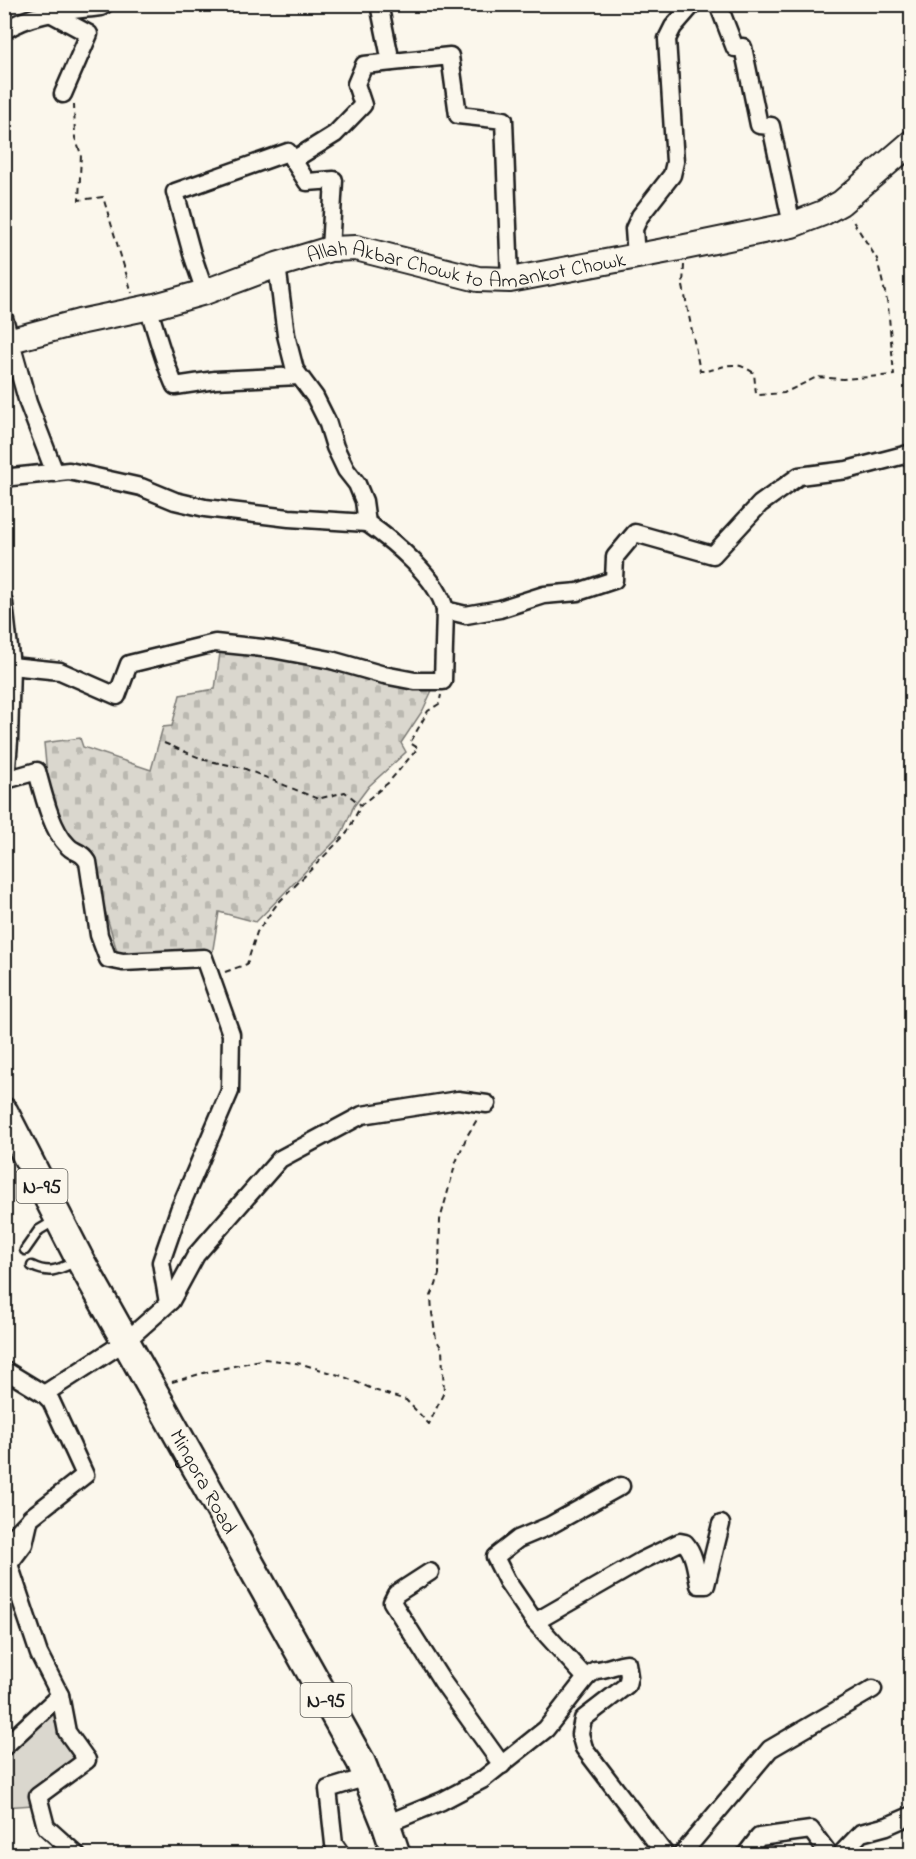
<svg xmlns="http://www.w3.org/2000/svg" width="916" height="1859" font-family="'Indie Flower',sans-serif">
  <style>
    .grass { fill: #dad7ce; stroke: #7b7a75; stroke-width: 1.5 }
    .cemetery { fill: url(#cemetery-stones); stroke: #7b7a75; stroke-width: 1.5 }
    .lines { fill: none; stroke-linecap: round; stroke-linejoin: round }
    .lane-casing { stroke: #1c1c1c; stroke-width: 13 }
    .street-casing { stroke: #1c1c1c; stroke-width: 21 }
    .secondary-casing { stroke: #1c1c1c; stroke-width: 28 }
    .primary-casing { stroke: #1c1c1c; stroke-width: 32 }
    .path { stroke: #1c1c1c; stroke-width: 2; stroke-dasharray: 6 4.5; stroke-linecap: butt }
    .lane { stroke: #fbf7ec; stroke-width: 8 }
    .street { stroke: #fbf7ec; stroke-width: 16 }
    .secondary { stroke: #fbf7ec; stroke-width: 24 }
    .primary { stroke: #fbf7ec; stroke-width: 27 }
    .labels { text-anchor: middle; stroke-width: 6; stroke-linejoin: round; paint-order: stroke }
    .shield { fill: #fbf7ec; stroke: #5f5e5a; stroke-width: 1.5 }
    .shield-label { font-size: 20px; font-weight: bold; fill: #1c1c1c }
    .street-label { font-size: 21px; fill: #1c1c1c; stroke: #fbf7ec }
  </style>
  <defs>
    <pattern id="cemetery-stones" width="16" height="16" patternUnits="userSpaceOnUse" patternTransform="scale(1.5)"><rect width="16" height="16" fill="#dad7ce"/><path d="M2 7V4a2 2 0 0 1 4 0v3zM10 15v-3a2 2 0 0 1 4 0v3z" fill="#bab8b0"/></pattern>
  </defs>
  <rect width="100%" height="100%" fill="#fbf7ec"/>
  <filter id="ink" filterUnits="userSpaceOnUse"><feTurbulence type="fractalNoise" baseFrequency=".0167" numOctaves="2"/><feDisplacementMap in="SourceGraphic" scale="12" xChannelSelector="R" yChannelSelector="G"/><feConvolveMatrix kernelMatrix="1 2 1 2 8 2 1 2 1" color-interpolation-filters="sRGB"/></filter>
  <g filter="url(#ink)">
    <polygon class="grass" points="56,1704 78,1756 33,1805 5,1807 5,1751"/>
    <polygon class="cemetery" points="252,652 371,679 434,686 423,710 401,743 406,752 369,786 354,806 341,835 256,922 219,912 212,955 118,955 88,852 71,840 49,796 44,743 80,738 83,747 151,770 163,727 172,726 180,695 215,689 220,653"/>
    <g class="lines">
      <defs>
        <g id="lane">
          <polyline points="25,1250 39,1230 56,1220"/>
          <path d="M32,1266C51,1275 59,1269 77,1261"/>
        </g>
        <g id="street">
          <polyline points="46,4 50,13 89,34 63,94"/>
          <polyline points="379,4 391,62"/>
          <polyline points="718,4 735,48 743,47 759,125 771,126 792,225"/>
          <path d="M4,31C32,12 68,11 101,7L105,4"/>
          <polyline points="293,160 335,134 363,105 356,84 364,65 450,56 458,115 504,120 510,280"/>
          <polyline points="636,256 634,229 640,216 672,175 675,162 667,39 673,27 693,4"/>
          <path d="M277,265L286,335L295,370L315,397L327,421L335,447L346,470L357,484L364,501L367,523C393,541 439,579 445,610L466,615L500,609L544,595L578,592L614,580L615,557L635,533L713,555L760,504L799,476L847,470L912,453"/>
          <polyline points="205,292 192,254 175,192 288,152 307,182 334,180 330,249"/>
          <path d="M148,307C157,334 163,360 175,386L215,380L299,376"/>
          <polyline points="4,318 28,403 55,473"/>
          <polyline points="4,480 12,477 69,471 141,487 175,501 205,508 289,518 367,523"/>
          <path d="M4,603L11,666L9,741L6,780L37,771C43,793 51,829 67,845C74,854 80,849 88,862L99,935L108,959L123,962L204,958L231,1034L230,1091L179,1210L161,1262L168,1303"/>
          <polyline points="4,668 11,666 60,671 117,696 129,664 215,643 272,649 331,660 384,675 415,681 443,681 445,610"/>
          <polyline points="4,1373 8,1372 44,1394"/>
          <polyline points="4,1546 28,1521"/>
          <polyline points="430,1572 396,1594 392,1602 442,1681 502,1765"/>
          <polyline points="535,1622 507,1581 495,1557 518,1539 549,1526 621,1486"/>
          <path d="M586,1678L535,1622L641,1561L680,1542L685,1543C695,1554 696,1571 699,1585H706L721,1524"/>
          <polyline points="60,1695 67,1732 87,1760 38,1796 46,1827 76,1854"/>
          <polyline points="4,1747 60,1695 39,1654 9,1564 24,1544 30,1518 85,1475 51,1401 44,1394 126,1341 171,1301 196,1255 280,1159 362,1115 458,1100 487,1104"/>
          <path d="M386,1824L442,1801L482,1780L546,1729L586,1678L595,1670C607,1670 615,1664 627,1663L629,1676L627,1685L583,1719L580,1734L584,1748L665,1854"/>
          <polyline points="341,1854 334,1844 328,1789 367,1777"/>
          <polyline points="682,1854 770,1749 873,1689"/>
          <polyline points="746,1854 759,1837 811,1830 829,1854"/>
          <polyline points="841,1854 861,1833 887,1826 912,1815"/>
        </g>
        <g id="secondary">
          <path id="s1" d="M4,342L79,322L155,306L205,292L277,265L330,249L356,248L478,279L510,280L685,247L792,225L823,213L841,203L912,142"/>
        </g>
        <g id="primary">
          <path id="s2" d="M4,1112L80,1260L361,1762L386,1824L396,1854"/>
        </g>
      </defs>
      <use href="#lane" class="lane-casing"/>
      <use href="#street" class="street-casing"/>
      <use href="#secondary" class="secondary-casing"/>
      <use href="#primary" class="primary-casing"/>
      <g class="path">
        <polyline points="74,104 75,138 81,154 79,200 103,197 132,293"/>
        <path d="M684,265L683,286L700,371C723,371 730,356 754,373L756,394L758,395L784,393L817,377L843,379L894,375L888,305L877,259L851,218"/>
        <polyline points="164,743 205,760 243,768 318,799 345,792 361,805"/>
        <polyline points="225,972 247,964 257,932 277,904 347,833 361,805 388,783 418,748 410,743 428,711 439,704 441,695"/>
        <polyline points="172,1382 207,1372 265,1359 302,1364 342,1376 377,1391 406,1400 429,1424 444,1392 442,1349 436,1339 432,1313 431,1296 436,1285 439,1274 440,1220 456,1162 467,1136 478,1118"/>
      </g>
      <use href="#lane" class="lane"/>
      <use href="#street" class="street"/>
      <use href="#secondary" class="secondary"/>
      <use href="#primary" class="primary"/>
    </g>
  </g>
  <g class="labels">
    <g class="shield">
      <rect x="16.5" y="1169" width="51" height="34" rx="4.5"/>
      <rect x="300.5" y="1683" width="51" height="34" rx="4.5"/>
    </g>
    <g class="shield-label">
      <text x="42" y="1193">N-95</text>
      <text x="326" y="1707">N-95</text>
    </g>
    <g class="street-label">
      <text dy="7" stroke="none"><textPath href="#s1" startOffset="478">Allah Akbar Chowk to Amankot Chowk</textPath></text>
      <text dy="7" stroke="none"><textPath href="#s2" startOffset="420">Mingora Road</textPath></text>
    </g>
  </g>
  <rect width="916" height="1859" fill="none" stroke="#fbf7ec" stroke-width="24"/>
  <rect x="12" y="12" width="892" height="1835" fill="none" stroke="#1c1c1c" stroke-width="2" filter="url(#ink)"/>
</svg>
